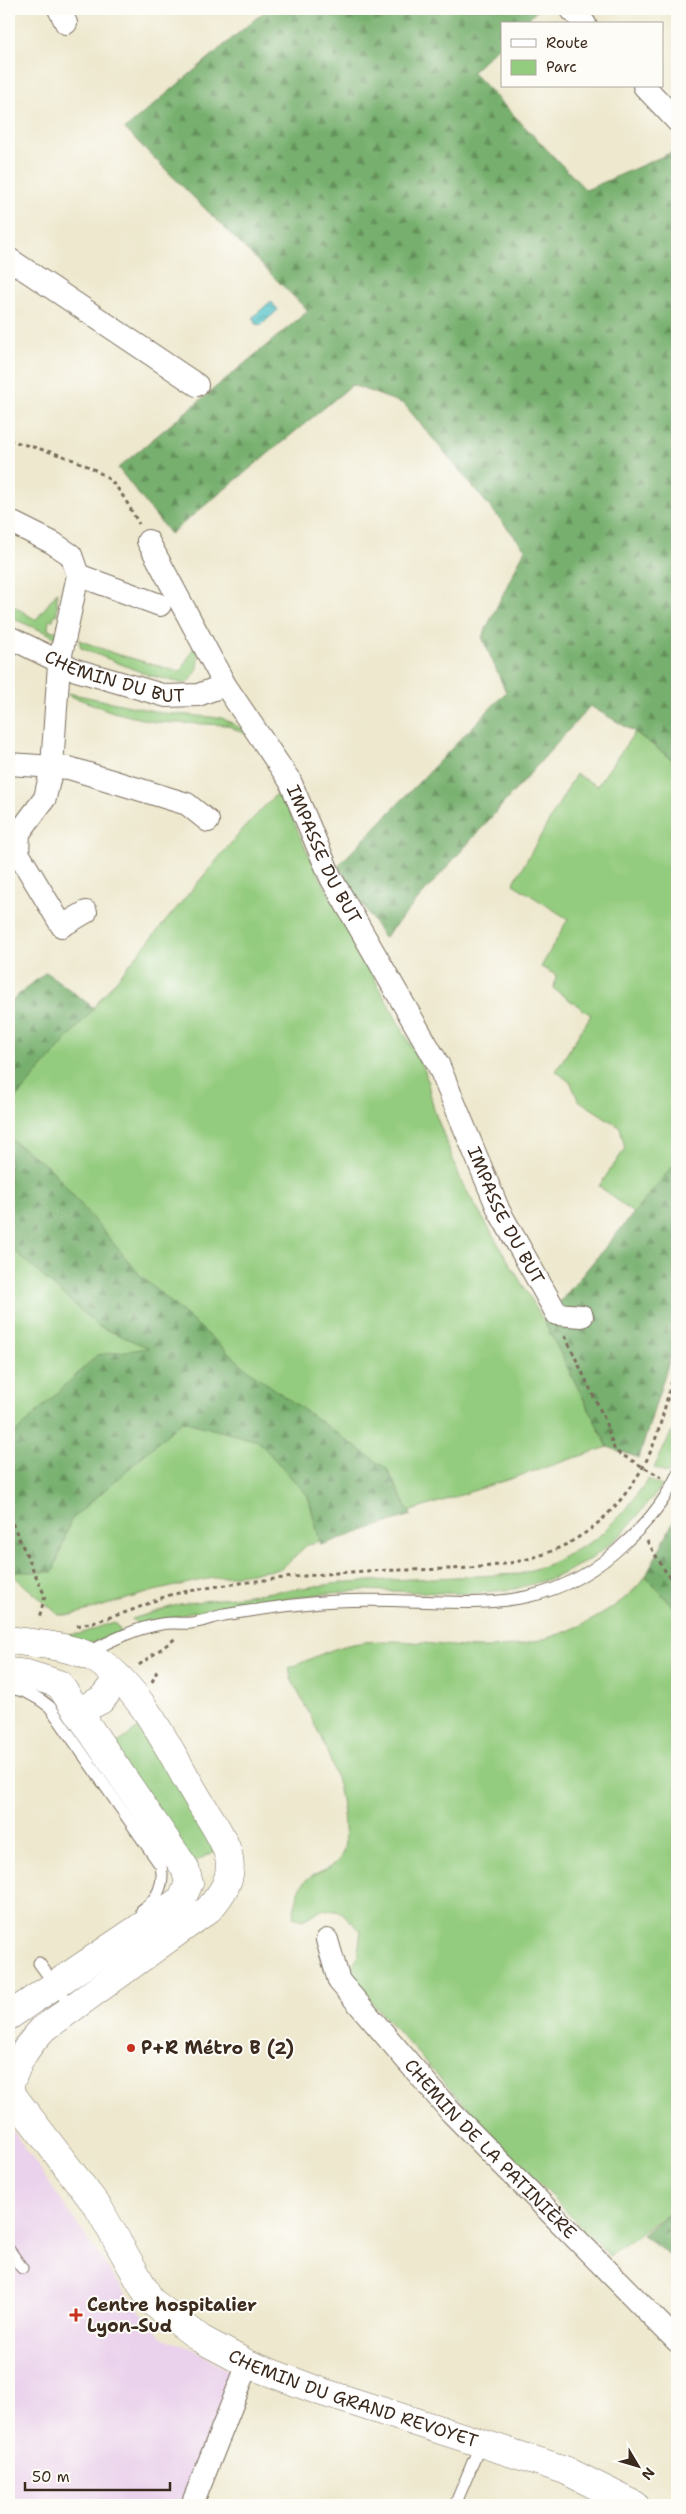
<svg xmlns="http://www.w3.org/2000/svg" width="686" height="2514" font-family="'Shantell Sans',sans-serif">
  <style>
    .built { fill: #ead1ec }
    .green { fill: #94cc7f; stroke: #687b4e }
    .forest { fill: url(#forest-firs); stroke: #596d46 }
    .water { fill: url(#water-waves); stroke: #487774 }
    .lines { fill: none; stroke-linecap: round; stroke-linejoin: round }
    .service-casing { stroke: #796c5c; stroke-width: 13 }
    .minor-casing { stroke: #796c5c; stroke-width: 24 }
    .tertiary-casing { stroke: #796c5c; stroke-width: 29 }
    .path { stroke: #796c5c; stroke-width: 3; stroke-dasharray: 4 4; stroke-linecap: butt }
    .service { stroke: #fff; stroke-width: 11 }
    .minor { stroke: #fff; stroke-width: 22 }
    .tertiary { stroke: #fff; stroke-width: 28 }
    .poi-dot { fill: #c8321e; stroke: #fdfcf7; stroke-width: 2 }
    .labels { text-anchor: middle; stroke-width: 4; stroke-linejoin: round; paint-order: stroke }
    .street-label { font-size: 18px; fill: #3b2a1e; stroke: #fdfcf7 }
    .poi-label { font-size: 18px; font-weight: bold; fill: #3b2a1e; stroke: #fdfcf7; text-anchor: start }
  </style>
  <defs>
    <pattern id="forest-firs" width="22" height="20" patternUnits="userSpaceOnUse" patternTransform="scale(1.25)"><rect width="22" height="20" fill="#77b06e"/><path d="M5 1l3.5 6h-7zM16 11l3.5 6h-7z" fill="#638f5a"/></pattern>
    <pattern id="water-waves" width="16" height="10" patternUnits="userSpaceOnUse" patternTransform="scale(1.25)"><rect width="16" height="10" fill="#56c4ca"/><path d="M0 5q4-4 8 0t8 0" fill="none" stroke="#489fa3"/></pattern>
  </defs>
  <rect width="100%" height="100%" fill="#fdfcf7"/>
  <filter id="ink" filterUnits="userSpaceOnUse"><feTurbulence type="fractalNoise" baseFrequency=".02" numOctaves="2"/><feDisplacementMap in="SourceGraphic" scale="10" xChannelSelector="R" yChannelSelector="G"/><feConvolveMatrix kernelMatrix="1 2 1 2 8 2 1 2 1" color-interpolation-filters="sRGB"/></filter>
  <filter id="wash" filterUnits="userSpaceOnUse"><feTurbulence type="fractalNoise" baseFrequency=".0096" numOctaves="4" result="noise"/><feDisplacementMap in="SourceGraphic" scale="20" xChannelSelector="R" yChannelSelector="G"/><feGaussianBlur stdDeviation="1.12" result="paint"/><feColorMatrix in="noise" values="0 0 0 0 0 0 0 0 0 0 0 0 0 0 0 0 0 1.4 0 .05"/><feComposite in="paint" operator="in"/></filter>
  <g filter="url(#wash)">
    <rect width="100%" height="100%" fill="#ede8ce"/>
    <polygon class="built" points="9,2125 125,2293 162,2337 195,2350 233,2374 182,2505 9,2505"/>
    <g class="green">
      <path d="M57,592V615H54L53,620H49L48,630L59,632L57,638C41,629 24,625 9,616V603L36,620Z"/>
      <path d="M79,640L113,653L180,672L196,644C200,661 201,673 185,684L148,675L81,648Z"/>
      <polygon points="68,693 164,713 222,718 248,732 245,734 227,725 154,722 113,712 68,695"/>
      <polygon points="635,732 677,763 677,1161 634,1214 599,1186 625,1149 620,1127 578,1100 571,1083 556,1071 591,1015 554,989 556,975 541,967 568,919 513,884 576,774 597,786"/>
      <polygon points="280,790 305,847 340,916 425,1071 434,1110 462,1183 544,1321 608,1447 307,1545 281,1569 207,1579 154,1591 72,1615 59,1615 9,1572 9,1100 71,1034 242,830"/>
      <polygon points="671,1433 677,1433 677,1452 668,1474 654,1468"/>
      <polygon points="648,1479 662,1486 622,1534 591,1559 556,1577 515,1589 469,1594 366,1590 320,1594 190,1613 140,1627 132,1619 180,1604 348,1582 520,1574 552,1563 596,1539 628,1507"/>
      <path d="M646,1576L677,1611V2207L609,2256L476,2118L347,1975L357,1958L361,1931L341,1912L322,1909L303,1920L293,1917C295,1906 297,1891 305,1881C314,1871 332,1870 340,1858C346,1848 345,1840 344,1828C342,1772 318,1730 292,1681L289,1668C309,1660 331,1648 353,1644C393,1636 437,1646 477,1648C534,1650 612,1622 646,1576Z"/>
      <polygon points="114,1622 122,1633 85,1645 67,1635 79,1634"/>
      <polygon points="145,1723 215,1851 193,1863 111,1748"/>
    </g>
    <g class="forest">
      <polygon points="267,9 539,9 523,24 502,24 502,43 472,72 586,190 677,150 677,763 635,732 590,706 384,938 338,866 506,692 482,637 525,549 404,404 352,385 170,534 118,468 308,311 125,129"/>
      <polygon points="46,972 94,1008 9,1106 9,998 11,1001"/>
      <polygon points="9,1138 51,1169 141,1276 252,1373 387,1469 411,1515 321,1545 308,1496 258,1441 182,1421 71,1520 53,1572 9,1572 9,1439 97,1355 149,1348 98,1326 9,1246"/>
      <polygon points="677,1161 677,1343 669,1361 639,1458 608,1447 544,1321"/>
      <polygon points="677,1514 677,1611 646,1576"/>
      <polygon points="677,2207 677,2261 642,2235"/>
    </g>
    <polygon class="water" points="271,301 278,310 261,325 255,324 253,317"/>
  </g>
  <g filter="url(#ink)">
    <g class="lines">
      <defs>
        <g id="service">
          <path d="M87,1653C110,1641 136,1628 161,1624C172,1622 181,1624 191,1623C202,1622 214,1617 224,1615C261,1609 300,1603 337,1601C448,1594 537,1630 627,1541C648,1522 665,1501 677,1475"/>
          <path d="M9,1688C25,1690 38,1697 50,1707L161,1866C165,1884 157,1900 142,1910"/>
          <polyline points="39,1963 72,2008"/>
          <polyline points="9,2250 22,2268"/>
          <polyline points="455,2505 481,2443"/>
        </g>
        <g id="minor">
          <polyline points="59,9 66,23"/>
          <polyline points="571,9 585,24"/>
          <polyline points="644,86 677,121"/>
          <polyline points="9,259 197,385"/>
          <polyline points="9,521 53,543 71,555 78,575 59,664 52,767 45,798 19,833 18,853 62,926 86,912"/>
          <path id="s1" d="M148,541L225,685L290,781L331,878L438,1064L499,1211L557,1314L582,1316"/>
          <polyline points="78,575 160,605"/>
          <path id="s2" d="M9,637L76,670L166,696L198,695L225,685"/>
          <polyline points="9,764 69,768 187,804 208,821"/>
          <path id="s3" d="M327,1940L339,1981L451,2112L677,2341"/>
          <polyline points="192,2505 248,2364"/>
        </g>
        <g id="tertiary">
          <path d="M9,1640C38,1644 76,1646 100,1662C143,1691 171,1754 197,1797C206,1812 227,1842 229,1858C233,1879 222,1894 209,1909L42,2030C25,2048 16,2064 9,2088"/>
          <polyline points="9,1672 27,1674 59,1684 185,1868 189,1883 182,1899 9,2016"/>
          <polyline points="79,1711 101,1700 119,1678"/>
          <path id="s4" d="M9,2091L98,2207L151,2301L201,2339L248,2364L319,2391L565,2470L635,2505"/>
        </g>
      </defs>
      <use href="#service" class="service-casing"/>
      <use href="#minor" class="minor-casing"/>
      <use href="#tertiary" class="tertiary-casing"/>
      <g class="path">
        <path d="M9,440C41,450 78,457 106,477C121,488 130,509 139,524"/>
        <polyline points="565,1336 604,1418 615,1451 661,1477"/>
        <polyline points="9,1516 45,1596 39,1618"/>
        <polyline points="647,1541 667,1574 677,1583"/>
        <path d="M77,1626C97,1621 116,1616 135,1609C148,1604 161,1597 174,1594C227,1583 282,1578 336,1573C456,1562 570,1594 643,1467C661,1435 666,1397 677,1363"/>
        <polyline points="139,1665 176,1638"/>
        <polyline points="152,1682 158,1669"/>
      </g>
      <use href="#service" class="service"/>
      <use href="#minor" class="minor"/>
      <use href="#tertiary" class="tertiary"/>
    </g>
  </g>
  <g class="poi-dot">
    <circle cx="131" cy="2048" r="5"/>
    <path d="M73.5 2307.5h5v5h5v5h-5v5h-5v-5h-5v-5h5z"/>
  </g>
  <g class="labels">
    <g class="street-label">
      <text dy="6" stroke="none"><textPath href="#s2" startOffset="114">CHEMIN DU BUT</textPath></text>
      <text dy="6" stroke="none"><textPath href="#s1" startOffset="360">IMPASSE DU BUT</textPath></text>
      <text dy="6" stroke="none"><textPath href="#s1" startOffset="765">IMPASSE DU BUT</textPath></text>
      <text dy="6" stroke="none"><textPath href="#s3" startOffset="269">CHEMIN DE LA PATINIÈRE</textPath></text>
      <text dy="6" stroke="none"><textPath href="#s4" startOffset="481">CHEMIN DU GRAND REVOYET</textPath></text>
    </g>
    <g class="poi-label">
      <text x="141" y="2054">P+R Métro B (2)</text>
      <text x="87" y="2311">Centre hospitalier<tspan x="87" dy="21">Lyon-Sud</tspan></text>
    </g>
  </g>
  <rect width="686" height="2514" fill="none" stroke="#fdfcf7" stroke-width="30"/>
  <rect x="501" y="22" width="162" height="65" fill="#fdfcf7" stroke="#afa8a0"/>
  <rect x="511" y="39" width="25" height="8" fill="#ffffff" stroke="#afa8a0"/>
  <text x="546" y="48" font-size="15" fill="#3b2a1e">Route</text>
  <rect x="511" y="60" width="25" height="15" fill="#94cc7f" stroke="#afa8a0"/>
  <text x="546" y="72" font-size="15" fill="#3b2a1e">Parc</text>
  <g transform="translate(638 2466) rotate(128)" stroke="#fdfcf7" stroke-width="4" paint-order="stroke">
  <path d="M0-4L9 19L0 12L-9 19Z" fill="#3b2a1e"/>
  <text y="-8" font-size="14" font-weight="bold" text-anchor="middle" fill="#3b2a1e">N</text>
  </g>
  <path d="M25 2482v8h145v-8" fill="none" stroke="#3b2a1e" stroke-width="2.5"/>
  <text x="32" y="2482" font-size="15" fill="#3b2a1e" stroke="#fdfcf7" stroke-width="4" paint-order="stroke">50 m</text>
</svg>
